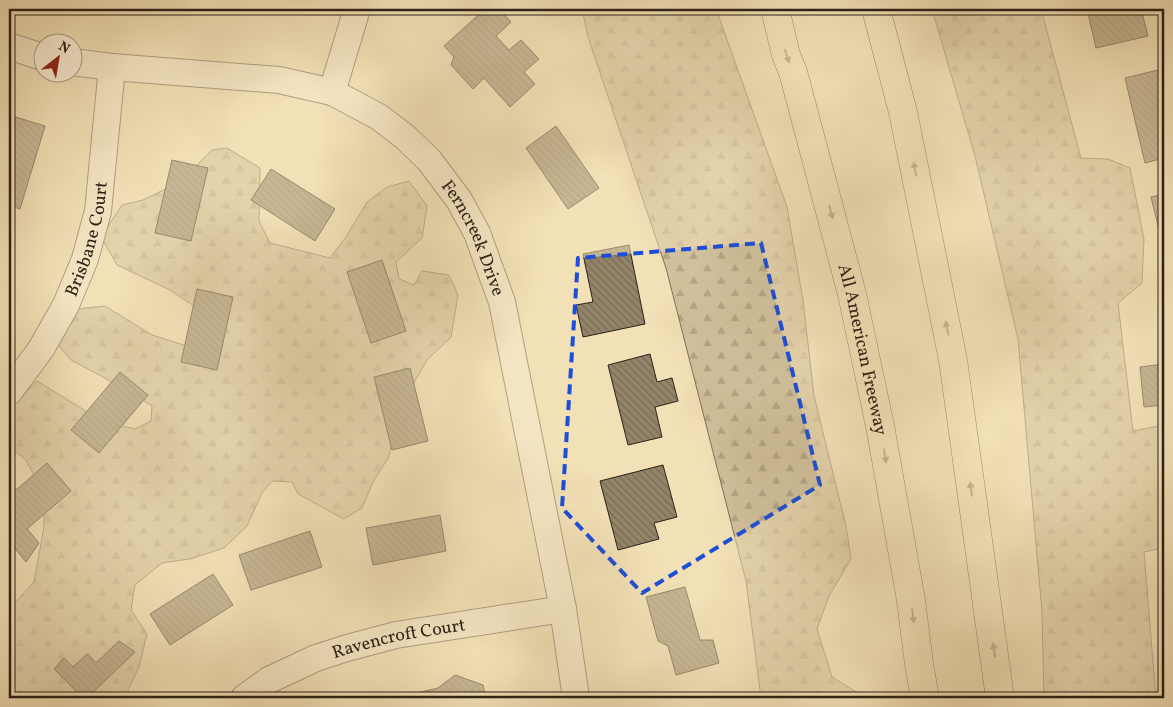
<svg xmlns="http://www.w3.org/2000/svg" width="1173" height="707" font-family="Vollkorn,serif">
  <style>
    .forest { fill: url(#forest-firs); stroke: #7e7058 }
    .building { fill: url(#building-back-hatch); stroke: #2c2116 }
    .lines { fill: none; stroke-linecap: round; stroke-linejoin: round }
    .minor-casing { stroke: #5e513e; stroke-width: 28 }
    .motorway-casing { stroke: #2c2116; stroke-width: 29 }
    .minor { stroke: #f7ebd0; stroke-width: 26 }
    .motorway { stroke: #f2e0b6; stroke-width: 28 }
    .oneway { fill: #8f8066 }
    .marked { fill: none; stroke: #1d4ed8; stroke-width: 4; stroke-dasharray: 10 6; stroke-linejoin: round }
    .labels { text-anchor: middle; stroke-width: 5; stroke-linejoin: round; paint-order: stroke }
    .street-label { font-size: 18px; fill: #2c2116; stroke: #f7ebd0 }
  </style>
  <defs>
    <pattern id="forest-firs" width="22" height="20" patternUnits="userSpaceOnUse" patternTransform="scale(1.25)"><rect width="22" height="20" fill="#d0c09b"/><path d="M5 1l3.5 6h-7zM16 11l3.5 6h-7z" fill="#b3a585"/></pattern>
    <pattern id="building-back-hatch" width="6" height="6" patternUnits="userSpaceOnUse" patternTransform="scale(1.25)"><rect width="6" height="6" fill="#938469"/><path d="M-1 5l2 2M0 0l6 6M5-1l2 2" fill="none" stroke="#786c55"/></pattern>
  </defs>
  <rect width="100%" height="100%" fill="#f2e0b6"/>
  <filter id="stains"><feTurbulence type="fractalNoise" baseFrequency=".004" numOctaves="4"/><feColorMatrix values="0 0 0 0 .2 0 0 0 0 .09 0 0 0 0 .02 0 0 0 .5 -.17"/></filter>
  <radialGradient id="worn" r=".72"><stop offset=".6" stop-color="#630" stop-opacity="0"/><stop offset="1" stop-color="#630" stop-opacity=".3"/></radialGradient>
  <g class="forest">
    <polygon points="582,9 716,9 787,207 803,300 814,396 846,526 851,559 829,596 817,629 832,677 866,698 761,698 746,581 666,268 588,37"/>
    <polygon points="932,9 1041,9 1081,158 1108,159 1130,168 1144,239 1142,283 1118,303 1133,431 1164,425 1164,548 1144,552 1156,698 1044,698 1042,612 1018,339 975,156"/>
    <polygon points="227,148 260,168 259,221 270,243 330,258 346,237 367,202 387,187 409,181 427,206 422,238 396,262 399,279 414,285 422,271 449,275 458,295 451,337 427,360 397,412 389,457 374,480 362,508 344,519 298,494 292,482 272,481 262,493 247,526 224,548 190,559 162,563 135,585 131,610 147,634 139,667 128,690 128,698 13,698 9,697 9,609 34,582 44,527 43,492 26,460 9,446 9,410 37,381 102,421 135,429 151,421 152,406 125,389 71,360 55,341 77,309 105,306 152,335 190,347 203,312 170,290 117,265 101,237 122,205 143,200 180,182 212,150"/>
  </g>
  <g class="building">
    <polygon points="485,9 499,9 511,22 496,36 509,50 521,40 539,59 524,72 535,84 510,107 484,78 473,89 451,65 454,57 444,46"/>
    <polygon points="1087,9 1141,9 1148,36 1096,48"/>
    <polygon points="1162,69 1164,77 1164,158 1145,163 1125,78"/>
    <polygon points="9,115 45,126 20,209 9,205"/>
    <polygon points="556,126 599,188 568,209 526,148"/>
    <polygon points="172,160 208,168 191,241 155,233"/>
    <polygon points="271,169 335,209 315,241 251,200"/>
    <polygon points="1164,194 1164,250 1151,197"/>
    <polygon points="629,245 645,324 583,337 576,305 593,302 583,254"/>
    <polygon points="382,260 406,331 371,343 347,272"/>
    <polygon points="197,289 233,297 217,370 181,362"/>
    <polygon points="650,354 657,382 672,378 678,401 655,407 662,437 628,445 608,365"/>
    <polygon points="1164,364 1164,405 1144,407 1140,367"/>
    <polygon points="410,368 428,441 392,450 374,377"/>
    <polygon points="120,372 148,395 99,453 71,430"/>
    <polygon points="47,463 71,491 27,529 39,543 26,562 9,541 9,496"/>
    <polygon points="663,465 677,517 654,523 659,539 618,550 600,481"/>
    <polygon points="440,515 446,551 373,565 366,528"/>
    <polygon points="310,531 322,567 251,590 239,555"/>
    <polygon points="213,574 233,605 170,645 150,614"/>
    <polygon points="685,587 700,640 713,640 719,663 676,675 668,646 658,641 646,597"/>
    <polygon points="119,641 135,652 87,698 83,698 54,669 64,658 73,667 87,654 96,663"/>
    <polygon points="455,675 483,685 486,698 403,698 403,696 438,688"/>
  </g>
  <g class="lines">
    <defs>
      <g id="minor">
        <polyline points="9,46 42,57"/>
        <path id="s1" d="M72,62L112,67L279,80L332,92L379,117L405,137L429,160L459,200L477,233L502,302L563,609L576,698"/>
        <polyline points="332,92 357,9"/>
        <path id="s2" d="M9,392L41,349L66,305L85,259L98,211L112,67"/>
        <path id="s3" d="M244,698L269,680L316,658L347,648L396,635L563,609"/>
      </g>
      <g id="motorway">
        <path id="s4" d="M775,9L786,55L793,72L852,294L880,426L911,600L919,664L925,698"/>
        <polyline points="876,9 903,112 953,360 1000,698"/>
      </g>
    </defs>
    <use href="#minor" class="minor-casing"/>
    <use href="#motorway" class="motorway-casing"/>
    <use href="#minor" class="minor"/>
    <use href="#motorway" class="motorway"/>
  </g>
  <defs><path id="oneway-solid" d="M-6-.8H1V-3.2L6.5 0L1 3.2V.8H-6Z" transform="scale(1.25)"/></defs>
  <g class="oneway">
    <use href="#oneway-solid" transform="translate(787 56) rotate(72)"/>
    <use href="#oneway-solid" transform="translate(915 169) rotate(-101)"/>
    <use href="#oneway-solid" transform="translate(831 212) rotate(75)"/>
    <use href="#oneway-solid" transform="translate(947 328) rotate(-101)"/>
    <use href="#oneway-solid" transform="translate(885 456) rotate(80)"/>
    <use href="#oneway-solid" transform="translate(971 489) rotate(-98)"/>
    <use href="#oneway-solid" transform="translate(913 616) rotate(83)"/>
    <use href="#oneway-solid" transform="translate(994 650) rotate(-98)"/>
  </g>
  <path d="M0 0H1173V707H0ZM761,243L820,485L642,593L562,508L578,258Z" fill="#f2e0b6" fill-opacity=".55" fill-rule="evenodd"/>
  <path class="marked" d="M761,243L820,485L642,593L562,508L578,258Z"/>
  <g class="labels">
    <g class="street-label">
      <text dy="6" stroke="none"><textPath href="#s2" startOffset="174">Brisbane Court</textPath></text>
      <text dy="6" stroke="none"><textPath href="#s1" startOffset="472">Ferncreek Drive</textPath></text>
      <text dy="6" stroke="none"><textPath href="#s4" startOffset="352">All American Freeway</textPath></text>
      <text dy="6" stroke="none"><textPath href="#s3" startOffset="168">Ravencroft Court</textPath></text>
    </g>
  </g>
  <rect width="1173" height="707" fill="none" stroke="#f2e0b6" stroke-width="30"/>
  <rect x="10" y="10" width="1153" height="687" fill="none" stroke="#2c2116" stroke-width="2.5"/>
  <rect x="15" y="15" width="1143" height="677" fill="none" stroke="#2c2116"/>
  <g transform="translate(58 58) rotate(31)"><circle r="24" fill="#f7ebd0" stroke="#a69a86"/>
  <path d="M0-4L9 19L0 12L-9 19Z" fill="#8f2418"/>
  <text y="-8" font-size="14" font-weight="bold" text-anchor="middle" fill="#2c2116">N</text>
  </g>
  <rect width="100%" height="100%" filter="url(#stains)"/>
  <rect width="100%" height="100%" fill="url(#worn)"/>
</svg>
